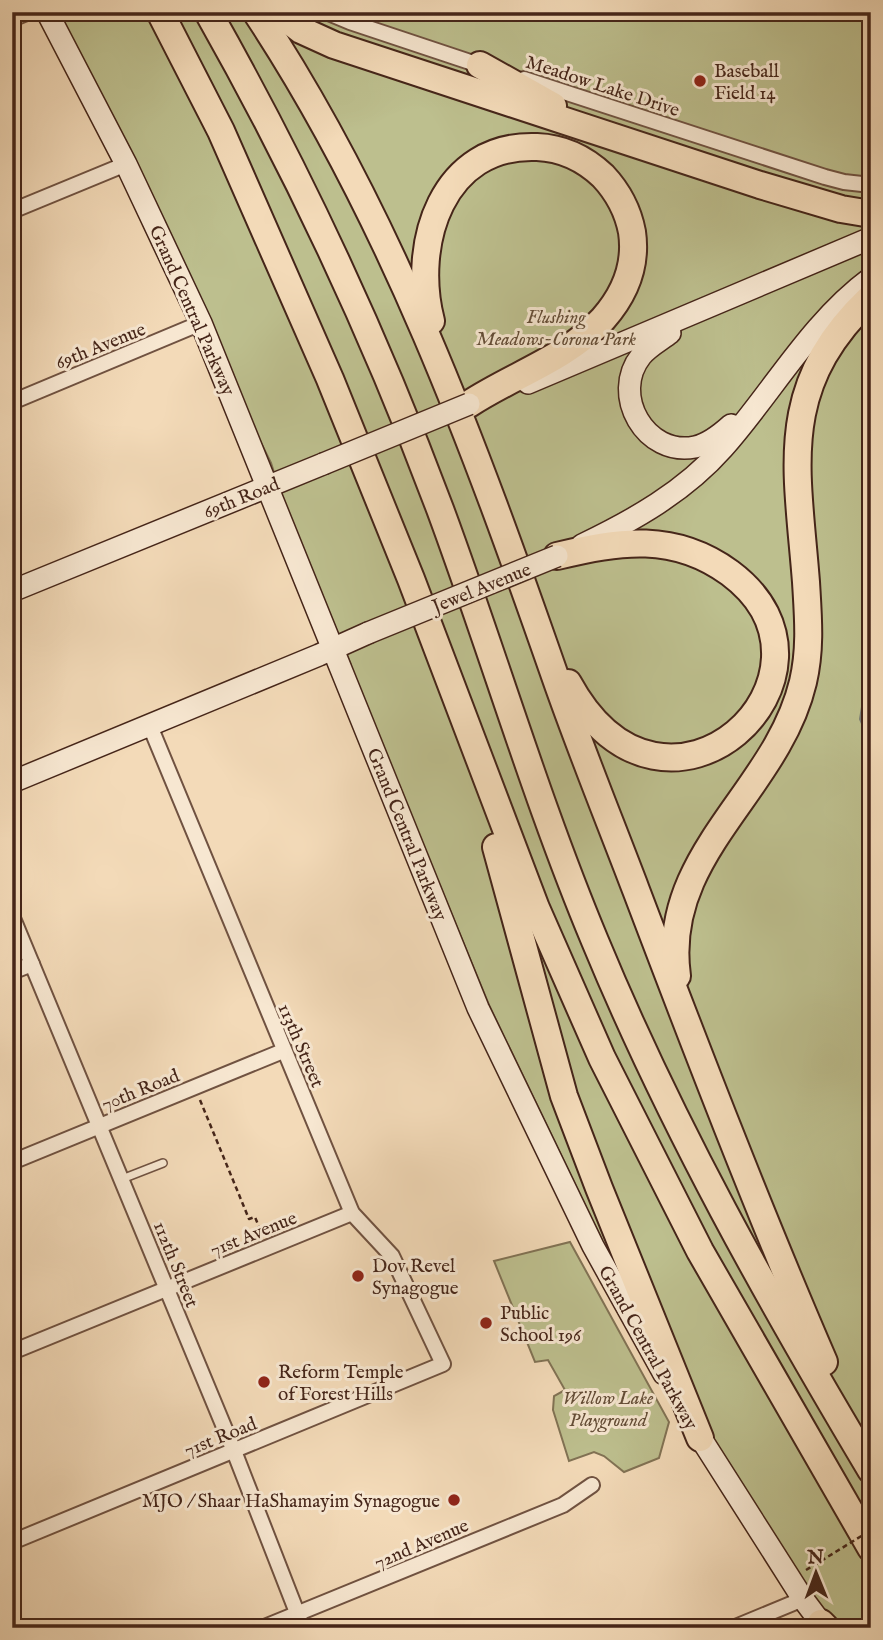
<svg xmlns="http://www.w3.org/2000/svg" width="883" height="1640" font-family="'IM FELL English',serif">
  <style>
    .green { fill: #bdbf8e; stroke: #817254; stroke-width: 2 }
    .water { fill: #9cbab3; stroke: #797e75; stroke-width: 2 }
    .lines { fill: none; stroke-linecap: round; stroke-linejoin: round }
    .lane-casing { stroke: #705241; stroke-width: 10 }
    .street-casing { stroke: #705241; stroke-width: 18 }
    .secondary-casing { stroke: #452519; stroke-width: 24 }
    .highway-casing { stroke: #452519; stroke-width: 30 }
    .path { stroke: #452519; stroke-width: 2.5; stroke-dasharray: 5 3.5; stroke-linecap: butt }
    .lane { stroke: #f7e7d1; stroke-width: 7 }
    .street { stroke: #f7e7d1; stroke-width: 14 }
    .secondary { stroke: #f7e7d1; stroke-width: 21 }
    .highway { stroke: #f3dab8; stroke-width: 26 }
    .secondary-bridge-casing { stroke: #452519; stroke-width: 24; stroke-linecap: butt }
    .path-bridge { stroke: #452519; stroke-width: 2.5; stroke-dasharray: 5 3.5; stroke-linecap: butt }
    .secondary-bridge { stroke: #f7e7d1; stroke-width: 21 }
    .poi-dot { fill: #8f2418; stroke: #f7e7d1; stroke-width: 2.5 }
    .labels { text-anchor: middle; stroke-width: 6; stroke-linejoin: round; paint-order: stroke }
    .poi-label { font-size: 19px; fill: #452519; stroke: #f7e7d1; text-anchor: start }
    .street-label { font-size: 19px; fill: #452519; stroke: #f7e7d1 }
    .park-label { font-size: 19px; font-style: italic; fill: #634c36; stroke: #f7e7d1 }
  </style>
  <rect width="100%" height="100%" fill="#f3dab8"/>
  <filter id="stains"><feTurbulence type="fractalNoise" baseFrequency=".00286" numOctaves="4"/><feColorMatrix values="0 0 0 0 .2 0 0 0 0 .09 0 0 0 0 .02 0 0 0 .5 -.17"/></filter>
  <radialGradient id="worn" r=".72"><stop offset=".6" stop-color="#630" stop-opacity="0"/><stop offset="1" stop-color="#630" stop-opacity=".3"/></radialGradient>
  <g class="green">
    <polygon points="47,12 871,12 871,1628 812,1628 618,1274 489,1005 350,668 351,665 283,501 271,463"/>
    <polygon points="570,1242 669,1422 659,1458 624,1472 604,1456 594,1452 569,1461 553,1410 554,1396 565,1390 548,1360 535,1362 494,1261"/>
  </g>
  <polygon class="water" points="871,653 871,744 860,719"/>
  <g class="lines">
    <defs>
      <polyline id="lane" points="122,1179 163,1163"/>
      <g id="street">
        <polyline points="326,12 350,22 485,67"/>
        <polyline points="12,19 29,12"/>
        <polyline points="524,79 825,177 844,182 871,185"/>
        <polyline points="12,211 126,164"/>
        <polyline points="12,402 201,323"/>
        <polyline points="12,916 234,1451 303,1628"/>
        <polyline points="12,972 32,964"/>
        <polyline points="12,1162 283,1051"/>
        <polyline points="12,1352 352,1213"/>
        <polyline points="12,1542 443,1364 392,1256 352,1213 150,726"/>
        <polyline points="262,1628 563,1505 592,1485"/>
        <polyline points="733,1628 803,1599"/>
      </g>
      <g id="secondary">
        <polyline points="47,12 126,164 201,323 478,1008 593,1246 664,1374"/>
        <path d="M670,333C661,340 648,347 641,356C610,395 646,457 695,447C709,444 721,434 731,425"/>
        <polyline points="528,383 871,238"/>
        <path d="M582,545C634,520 684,492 723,448C772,393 810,323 871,278"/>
        <polyline points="12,591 323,464"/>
        <polyline points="12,782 319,655 368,633"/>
        <polyline points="693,1426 803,1599 821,1623"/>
      </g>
      <g id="highway">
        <polyline points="160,12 221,131 330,379 411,579 536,908 602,1058 700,1251 871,1548"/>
        <path d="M208,12C298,171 376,338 440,509C493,652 536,800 595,941C671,1125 769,1299 871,1470"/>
        <path d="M256,12C391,216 475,447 555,676C580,748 609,819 636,890C696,1048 757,1207 824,1362"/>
        <polyline points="278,12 301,30 334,45 760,185 841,209 871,214"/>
        <polyline points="480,65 553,106"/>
        <path d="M431,321C411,244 442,143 537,147C562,148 585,159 603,176C618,192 628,211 632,232C637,266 625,294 603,319C566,359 513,375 469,404"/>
        <path d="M557,556C619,541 674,532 730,573C864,673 666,863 568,683"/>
        <polyline points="496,847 564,1096 599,1188 700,1438"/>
        <path d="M677,976C660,854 777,792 803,682C811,648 808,616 806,582C797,466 776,387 871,297"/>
        <polyline points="821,1623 826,1628"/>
      </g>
    </defs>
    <use href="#lane" class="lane-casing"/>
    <use href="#street" class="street-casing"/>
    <use href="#secondary" class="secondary-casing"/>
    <use href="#highway" class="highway-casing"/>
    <g class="path">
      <polyline points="200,1100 249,1219 255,1217 261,1232"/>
      <polyline points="806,1570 821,1561"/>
    </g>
    <use href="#lane" class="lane"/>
    <use href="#street" class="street"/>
    <use href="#secondary" class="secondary"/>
    <use href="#highway" class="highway"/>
    <defs>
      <g id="secondary-bridge">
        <polyline points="323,464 469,404"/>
        <polyline points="368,633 557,556"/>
      </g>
    </defs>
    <use href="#secondary-bridge" class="secondary-bridge-casing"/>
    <polyline class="path-bridge" points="821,1561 871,1530"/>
    <use href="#secondary-bridge" class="secondary-bridge"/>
  </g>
  <g class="poi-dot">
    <circle cx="700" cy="81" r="7"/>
    <circle cx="358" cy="1276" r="7"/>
    <circle cx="486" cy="1323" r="7"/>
    <circle cx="264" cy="1382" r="7"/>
    <circle cx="454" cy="1500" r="7"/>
  </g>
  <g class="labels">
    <g class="poi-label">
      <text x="714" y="77">Baseball<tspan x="714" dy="22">Field 14</tspan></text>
      <text x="372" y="1272">Dov Revel<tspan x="372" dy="22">Synagogue</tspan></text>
      <text x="500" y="1319">Public<tspan x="500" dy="22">School 196</tspan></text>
      <text x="278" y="1378">Reform Temple<tspan x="278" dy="22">of Forest Hills</tspan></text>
      <text x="440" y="1507" text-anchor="end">MJO / Shaar HaShamayim Synagogue</text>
    </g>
    <g class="street-label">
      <text transform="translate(603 85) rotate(18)" y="7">Meadow Lake Drive</text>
      <text transform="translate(193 310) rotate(66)" y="7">Grand Central Parkway</text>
      <text transform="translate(100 345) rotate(-22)" y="7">69th Avenue</text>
      <text transform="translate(241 497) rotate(-22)" y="7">69th Road</text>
      <text transform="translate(481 587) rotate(-22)" y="7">Jewel Avenue</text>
      <text transform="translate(408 834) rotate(68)" y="7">Grand Central Parkway</text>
      <text transform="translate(302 1045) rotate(67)" y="7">113th Street</text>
      <text transform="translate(140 1089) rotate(-22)" y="7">70th Road</text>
      <text transform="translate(253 1233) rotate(-22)" y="7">71st Avenue</text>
      <text transform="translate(177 1264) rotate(68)" y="7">112th Street</text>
      <text transform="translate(649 1347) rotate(61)" y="7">Grand Central Parkway</text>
      <text transform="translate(220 1436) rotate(-22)" y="7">71st Road</text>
      <text transform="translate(421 1543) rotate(-23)" y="7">72nd Avenue</text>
    </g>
    <g class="park-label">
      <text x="556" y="323">Flushing<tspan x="556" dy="22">Meadows-Corona Park</tspan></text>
      <text x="608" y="1404">Willow Lake<tspan x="608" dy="22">Playground</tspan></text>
    </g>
  </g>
  <rect width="883" height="1640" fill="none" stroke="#f3dab8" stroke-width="42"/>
  <rect x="14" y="14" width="855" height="1612" fill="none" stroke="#452519" stroke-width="3.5"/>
  <rect x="21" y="21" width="841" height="1598" fill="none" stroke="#452519" stroke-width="2"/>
  <g transform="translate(816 1573) rotate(359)" stroke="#f7e7d1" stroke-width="5" paint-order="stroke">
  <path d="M0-5L12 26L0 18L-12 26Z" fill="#452519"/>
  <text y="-10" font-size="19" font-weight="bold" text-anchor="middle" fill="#452519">N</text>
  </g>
  <rect width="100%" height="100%" filter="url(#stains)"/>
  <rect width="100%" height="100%" fill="url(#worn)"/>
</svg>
